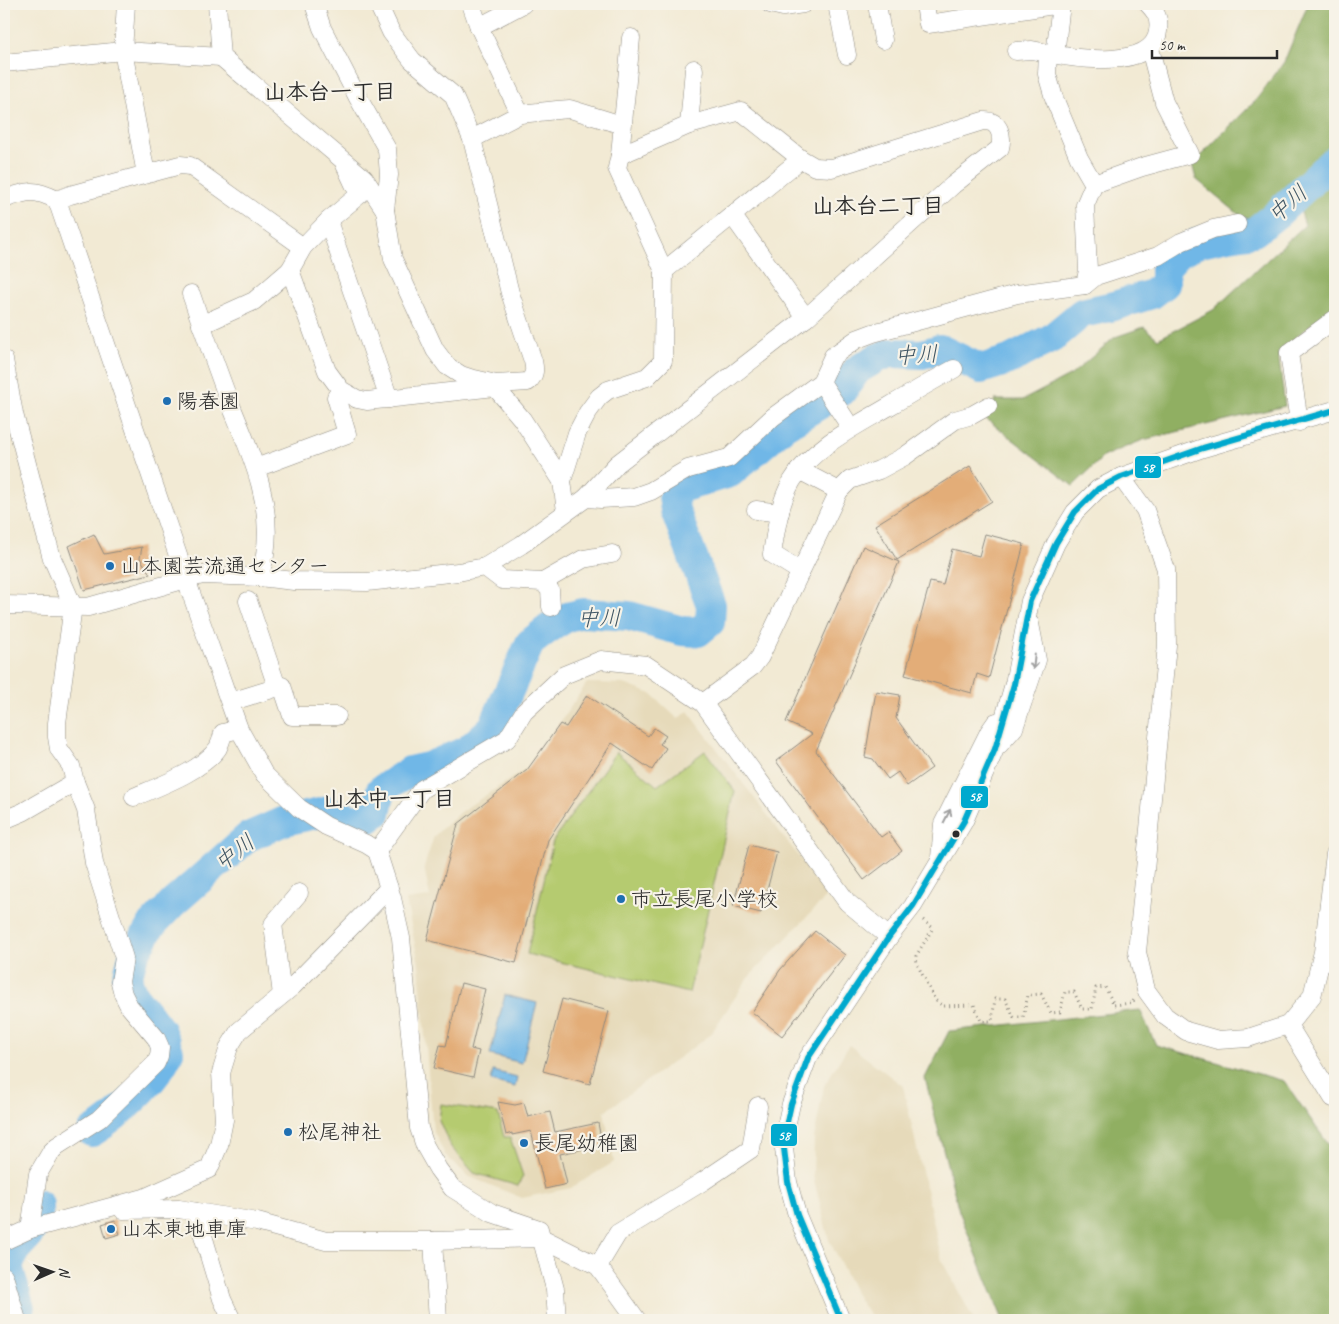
<svg xmlns="http://www.w3.org/2000/svg" width="1339" height="1324" font-family="Caveat,'Klee One',sans-serif">
  <style>
    .built { fill: #e6daba }
    .green { fill: #b5cb6f; stroke: #707b4d }
    .forest { fill: #90af62; stroke: #5e6d46 }
    .water { fill: #6fb7e7; stroke: #4d7189 }
    .lines { fill: none; stroke-linecap: round; stroke-linejoin: round }
    .river { stroke: #6fb7e7; stroke-width: 30 }
    .building { fill: #e3ad78 }
    .minor-casing { stroke: #8e8a80; stroke-width: 19 }
    .path { stroke: #8e8a80; stroke-width: 3; stroke-dasharray: 1 4; stroke-linecap: butt }
    .minor { stroke: #fff; stroke-width: 18 }
    .bus-1-casing { stroke: #f7f3e8; stroke-width: 10 }
    .bus-1 { stroke: #00a9ce; stroke-width: 6 }
    .oneway { stroke: #a0a0a0 }
    .poi-dot { fill: #1f6fb2; stroke: #f7f3e8; stroke-width: 2 }
    .bus-dot { fill: #2b2b2b; stroke: #f7f3e8; stroke-width: 2 }
    .labels { text-anchor: middle; stroke-width: 4.5; stroke-linejoin: round; paint-order: stroke }
    .poi-label { font-size: 21px; fill: #2b2b2b; stroke: #f7f3e8; text-anchor: start }
    .neighbourhood-label { font-size: 22px; font-weight: bold; fill: #2b2b2b; stroke: #f7f3e8 }
    .water-label { font-size: 22px; font-style: italic; fill: #3f5563; stroke: #f7f3e8 }
    .line-badge { stroke: #f7f3e8; stroke-width: 2 }
    .badge-label { font-size: 14px; text-anchor: middle; font-weight: bold; fill: #fff }
  </style>
  <rect width="100%" height="100%" fill="#f7f3e8"/>
  <filter id="ink" filterUnits="userSpaceOnUse"><feTurbulence type="fractalNoise" baseFrequency=".02" numOctaves="2"/><feDisplacementMap in="SourceGraphic" scale="10" xChannelSelector="R" yChannelSelector="G"/><feConvolveMatrix kernelMatrix="1 2 1 2 8 2 1 2 1" color-interpolation-filters="sRGB"/></filter>
  <filter id="wash" filterUnits="userSpaceOnUse"><feTurbulence type="fractalNoise" baseFrequency=".0096" numOctaves="4" result="noise"/><feDisplacementMap in="SourceGraphic" scale="20" xChannelSelector="R" yChannelSelector="G"/><feGaussianBlur stdDeviation="1.12" result="paint"/><feColorMatrix in="noise" values="0 0 0 0 0 0 0 0 0 0 0 0 0 0 0 0 0 1.4 0 .05"/><feComposite in="paint" operator="in"/></filter>
  <g filter="url(#wash)">
    <rect width="100%" height="100%" fill="#f2ead4"/>
    <g class="built">
      <polygon points="587,683 624,684 651,694 678,719 688,711 828,895 748,978 710,1035 604,1112 614,1162 571,1188 522,1198 468,1176 445,1155 433,1130 419,964 406,900 430,897 424,867 434,836 460,812 529,767"/>
      <polygon points="849,1045 903,1086 942,1261 974,1320 874,1320 859,1300 829,1240 813,1176 814,1138 824,1086"/>
    </g>
    <g class="green">
      <polygon points="705,751 735,791 689,993 527,954 553,841 616,752 657,786"/>
      <polygon points="441,1104 498,1113 504,1137 510,1137 523,1176 518,1186 474,1173 451,1147 439,1121"/>
    </g>
    <g class="forest">
      <polygon points="1308,4 1335,4 1335,148 1311,167 1259,219 1242,217 1196,179 1192,164 1256,100 1284,62"/>
      <polygon points="1335,180 1335,304 1278,353 1285,406 1143,440 1104,456 1073,486 985,418 995,400 1023,400 1071,375 1115,337 1144,327 1158,339 1213,310 1305,225 1299,206"/>
      <polygon points="1140,1010 1156,1045 1284,1081 1335,1154 1335,1320 1003,1320 959,1211 925,1078 949,1031"/>
    </g>
    <g class="water">
      <polygon points="505,995 537,1003 522,1063 490,1055"/>
      <polygon points="493,1071 517,1077 515,1087 491,1081"/>
    </g>
    <g class="lines">
      <g class="river">
        <path d="M92,1132C119,1116 157,1080 169,1052L160,1030L133,995L127,979L133,957L151,926L173,903L248,837L284,821L329,811L354,820L368,819L376,813L381,790L410,771L428,767L468,750L493,727L530,643L548,629L567,617L583,613L629,616L682,631L698,632L710,622L711,605L675,510L673,495L681,488L730,473L784,426L842,391L857,370L877,358L890,353L922,354L940,349L981,369L1009,360L1052,338L1082,313L1114,306L1152,294L1165,284V268L1178,253L1200,242L1223,237L1254,232L1277,214L1331,163L1335,161"/>
        <polyline points="20,1309 8,1266 15,1250 28,1236 38,1216 39,1205"/>
      </g>
    </g>
    <g id="blocks">
      <g class="building">
        <polygon points="970,466 992,501 897,560 875,525"/>
        <polygon points="94,534 104,554 142,547 140,558 150,574 84,590 69,546"/>
        <polygon points="985,534 1024,544 989,678 977,674 972,693 905,675 930,582 943,585 952,549 979,556"/>
        <polygon points="863,546 899,562 816,751 881,837 888,832 902,851 864,880 776,761 812,734 786,722"/>
        <polygon points="876,691 900,695 896,718 932,768 907,786 898,772 888,779 873,759 865,757"/>
        <polygon points="587,695 648,736 654,728 666,736 660,744 666,748 652,770 612,743 548,840 516,963 427,940 458,824 527,770 560,724 566,727"/>
        <polygon points="749,845 777,852 761,913 733,906"/>
        <polygon points="815,931 845,955 782,1036 752,1012 780,970"/>
        <polygon points="461,983 485,989 471,1049 479,1051 473,1077 434,1068 440,1045 446,1046"/>
        <polygon points="562,999 609,1011 590,1084 543,1071"/>
        <polygon points="498,1102 515,1105 524,1103 528,1117 550,1112 555,1132 598,1123 602,1145 560,1154 567,1184 545,1189 531,1131 512,1135 512,1133 506,1135"/>
        <polygon points="115,1220 120,1234 106,1238 102,1224"/>
      </g>
    </g>
  </g>
  <g filter="url(#ink)">
    <use href="#blocks" fill-opacity="0" stroke="#8e8a80" stroke-width="1"/>
    <g class="lines">
      <defs>
        <g id="minor">
          <polyline points="126,4 123,51 146,174"/>
          <polyline points="217,4 221,57 364,178 385,210"/>
          <path d="M314,4L322,28L357,96L387,149L389,175L385,210L393,259L435,350L447,366L461,375L470,378L496,384L528,382C535,375 535,370 533,361L510,293L472,139L453,95L412,60L391,32L378,4"/>
          <polyline points="471,4 479,27 520,114"/>
          <polyline points="770,4 783,7 803,4"/>
          <polyline points="837,4 847,55"/>
          <polyline points="877,4 883,40"/>
          <polyline points="925,4 928,24 1061,4"/>
          <polyline points="479,27 523,4"/>
          <polyline points="631,38 620,155 689,125 741,111 801,159 664,271"/>
          <polyline points="1016,51 1032,50 1048,53 1047,74 1054,98 1079,158 1094,184"/>
          <path d="M1048,53C1075,59 1154,70 1158,31C1160,19 1156,12 1148,4"/>
          <polyline points="1055,55 1061,4"/>
          <polyline points="4,63 123,51 221,57"/>
          <polyline points="689,125 694,69"/>
          <polyline points="472,139 520,114 557,110 570,109 622,125"/>
          <path d="M4,199C28,191 33,188 57,200L186,579L239,729L264,774L299,808L326,826L366,844L377,851L422,789L507,739L524,712L564,675L601,660L646,665L703,703L847,902L889,937"/>
          <polyline points="57,200 70,195 180,165 190,166 303,247"/>
          <polyline points="732,215 806,318"/>
          <polyline points="328,221 389,399"/>
          <polyline points="290,270 303,247 328,221 359,195 345,165"/>
          <polyline points="1085,285 1088,270 1085,205 1094,184 1142,167 1190,154 1164,102 1150,49"/>
          <path d="M191,294C203,329 215,364 228,398C248,448 274,499 265,555C264,562 261,570 259,577"/>
          <polyline points="201,325 254,301 290,270 327,371 341,390 357,399 367,401 495,387 522,419 562,481"/>
          <polyline points="4,360 14,414 44,529 52,558 73,606 57,723 57,737 59,749 71,766 75,782 86,810 94,863 124,958 120,982 123,994 129,1006 156,1038 160,1047 159,1056 156,1063 99,1119 57,1146 51,1152 38,1174 30,1229 6,1240"/>
          <polyline points="821,382 851,428"/>
          <polyline points="1299,422 1289,353 1335,319"/>
          <polyline points="256,468 347,434 336,397 341,390"/>
          <polyline points="799,470 839,491"/>
          <polyline points="1121,477 1145,510 1166,569 1167,645 1137,952 1146,990 1165,1016 1186,1031 1218,1040 1248,1038 1288,1025"/>
          <polyline points="586,498 601,499 634,497 651,491 688,469 729,458 773,417 821,382 833,356 857,339 873,333 1017,294 1085,285 1096,276 1158,256 1181,242 1213,229 1237,224"/>
          <polyline points="756,510 780,513"/>
          <polyline points="566,511 562,481 577,433 588,412 599,397 608,390 647,377 663,361 664,271 617,168 620,155"/>
          <path d="M485,567L521,545L586,498L617,464L806,318L953,185L1000,148C1003,136 1000,120 983,121L832,168L815,167L801,159"/>
          <path d="M801,572L772,554C776,530 779,503 792,481C811,448 856,426 888,407C910,394 932,381 954,369"/>
          <polyline points="543,582 583,559 612,554"/>
          <polyline points="248,601 277,687"/>
          <polyline points="4,605 88,607 186,579 203,575 259,577 294,581 367,582 458,572 485,567 502,580 543,582 550,590 551,607"/>
          <polyline points="230,702 282,686 292,716 337,716"/>
          <polyline points="703,703 753,666 760,657 839,491 850,480 879,470 905,456 955,420 972,415 988,406"/>
          <polyline points="999,745 1014,728 1037,660 1030,624"/>
          <path d="M134,797C160,786 202,771 218,748C220,744 222,738 223,733L239,729"/>
          <polyline points="4,820 23,812 75,782"/>
          <polyline points="377,851 392,898 401,938 419,1128 425,1146 438,1169 452,1188 492,1213 539,1229 555,1289 557,1320"/>
          <polyline points="940,858 943,824 989,732 996,722"/>
          <polyline points="282,995 273,924 299,893"/>
          <polyline points="1333,1098 1288,1025 1312,996 1323,952 1335,854"/>
          <polyline points="123,1210 179,1209 257,1222 326,1241 433,1241"/>
          <polyline points="196,1212 222,1299 232,1320"/>
          <polyline points="30,1229 144,1198 209,1169 219,1145 224,1120 221,1073 229,1047 239,1031 293,986 389,888"/>
          <polyline points="598,1266 618,1233 702,1182 751,1149 758,1106"/>
          <polyline points="4,1276 17,1320"/>
          <polyline points="438,1320 433,1241 542,1238 598,1266 637,1320"/>
          <polyline points="841,1320 797,1215 788,1182 783,1140 791,1104 808,1058 889,937 913,906 964,821 995,749 1014,684 1030,601 1056,543 1075,512 1098,489 1121,477 1203,448 1335,410"/>
        </g>
      </defs>
      <use href="#minor" class="minor-casing"/>
      <polyline class="path" points="923,920 933,928 916,956 917,964 935,1000 943,1006 974,1005 981,1021 992,1021 995,999 1005,999 1014,1017 1023,1017 1028,995 1041,994 1051,1013 1060,1012 1065,992 1074,992 1082,1009 1092,1009 1096,988 1105,987 1114,1005 1132,1003 1134,1000"/>
      <use href="#minor" class="minor"/>
      <defs>
        <polyline id="bus-1" points="841,1320 797,1215 788,1182 783,1140 791,1104 808,1058 889,937 913,906 964,821 995,749 1014,684 1030,601 1056,543 1075,512 1098,489 1121,477 1203,448 1335,410"/>
      </defs>
      <use href="#bus-1" class="bus-1-casing"/>
      <use href="#bus-1" class="bus-1"/>
    </g>
    <defs><path id="oneway-shaft" d="M-6 0H5M1.5-3L5.5 0L1.5 3" fill="none" stroke-width="1.6" stroke-linecap="round" stroke-linejoin="round" transform="scale(1.25)"/></defs>
    <g class="oneway">
      <use href="#oneway-shaft" transform="translate(1034 662) rotate(96)"/>
      <use href="#oneway-shaft" transform="translate(947 816) rotate(-63)"/>
    </g>
  </g>
  <g class="poi-dot">
    <circle cx="167" cy="401" r="5"/>
    <circle cx="110" cy="566" r="5"/>
    <circle cx="621" cy="899" r="5"/>
    <circle cx="288" cy="1132" r="5"/>
    <circle cx="524" cy="1143" r="5"/>
    <circle cx="111" cy="1229" r="5"/>
  </g>
  <circle class="bus-dot" cx="956" cy="834" r="4.5"/>
  <g class="labels">
    <g class="poi-label">
      <text x="177" y="408">陽春園</text>
      <text x="120" y="573">山本園芸流通センター</text>
      <text x="631" y="906">市立長尾小学校</text>
      <text x="298" y="1139">松尾神社</text>
      <text x="534" y="1150">長尾幼稚園</text>
      <text x="121" y="1236">山本東地車庫</text>
    </g>
    <g class="neighbourhood-label">
      <text x="330" y="99">山本台一丁目</text>
      <text x="878" y="213">山本台二丁目</text>
      <text x="389" y="806">山本中一丁目</text>
    </g>
    <g class="water-label">
      <text transform="translate(1287 203) rotate(-41)" y="8">中川</text>
      <text transform="translate(916 354) rotate(-3)" y="8">中川</text>
      <text x="599" y="625">中川</text>
      <text transform="translate(234 852) rotate(-38)" y="8">中川</text>
    </g>
  </g>
  <g class="line-badge">
    <rect x="1134" y="455" width="28" height="24" rx="5" fill="#00a9ce"/>
    <rect x="960" y="785" width="29" height="24" rx="5" fill="#00a9ce"/>
    <rect x="770" y="1123" width="28" height="24" rx="5" fill="#00a9ce"/>
  </g>
  <g class="badge-label">
    <text x="1148" y="472">58</text>
    <text x="975" y="801">58</text>
    <text x="784" y="1140">58</text>
  </g>
  <rect width="1339" height="1324" fill="none" stroke="#f7f3e8" stroke-width="20"/>
  <g transform="translate(52 1272) rotate(88)" stroke="#f7f3e8" stroke-width="4" paint-order="stroke">
  <path d="M0-4L9 19L0 12L-9 19Z" fill="#2b2b2b"/>
  <text y="-8" font-size="14" font-weight="bold" text-anchor="middle" fill="#2b2b2b">N</text>
  </g>
  <path d="M1152 50v8h125v-8" fill="none" stroke="#2b2b2b" stroke-width="2.5"/>
  <text x="1159" y="50" font-size="15" fill="#2b2b2b" stroke="#f7f3e8" stroke-width="4" paint-order="stroke">50 m</text>
</svg>
